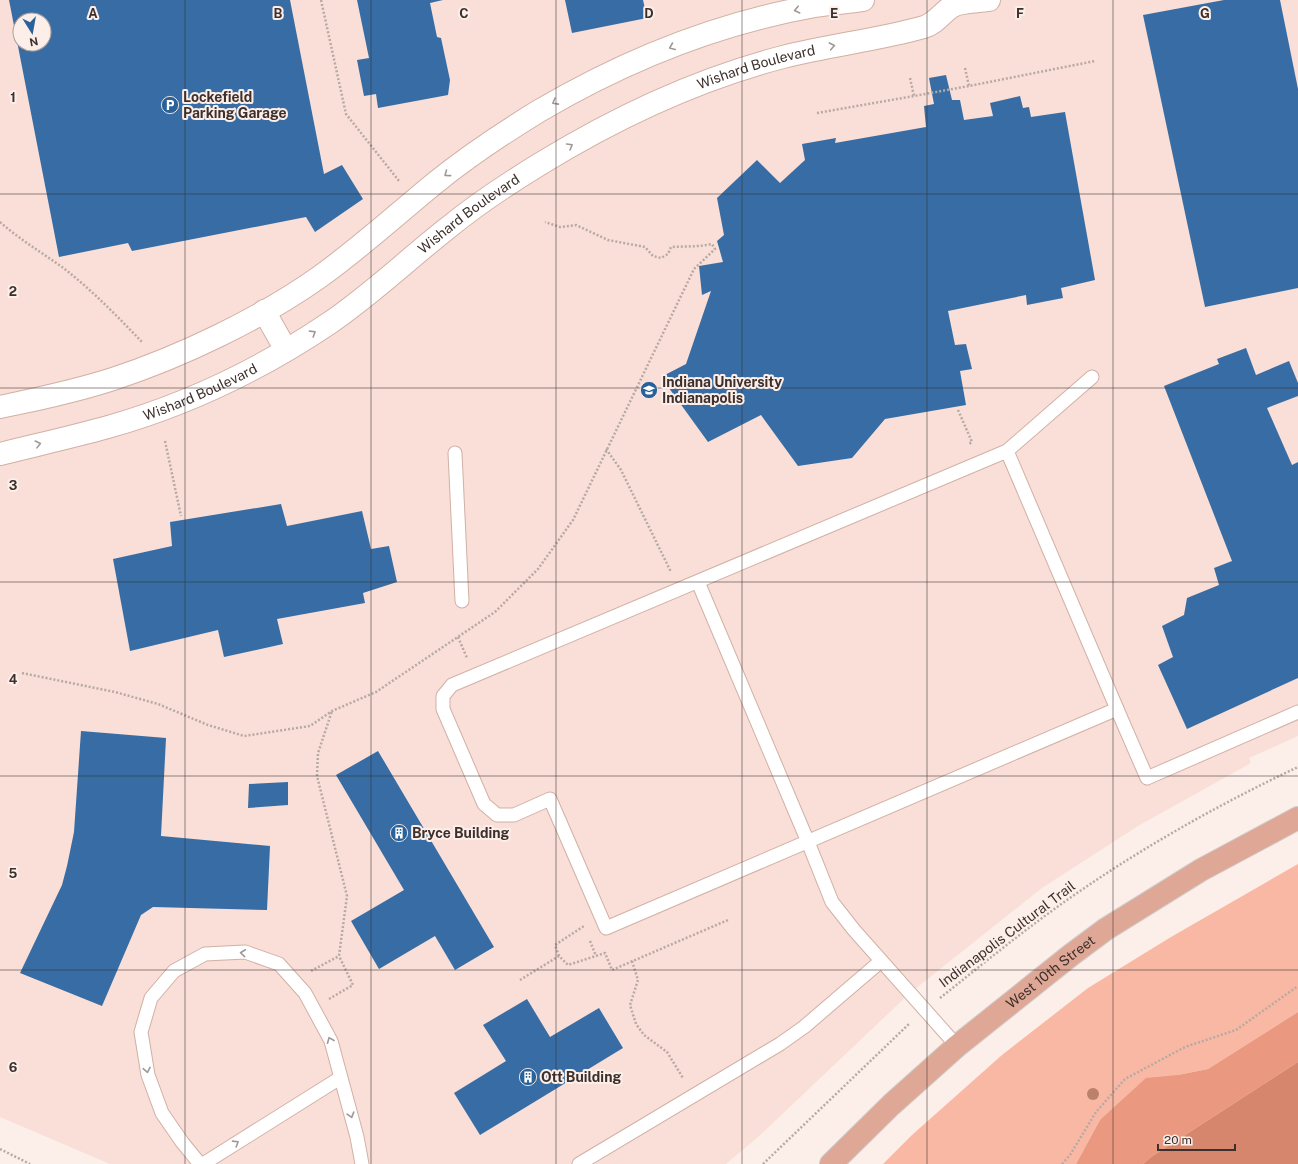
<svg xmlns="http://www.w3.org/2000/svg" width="1298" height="1164" font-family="'Public Sans',sans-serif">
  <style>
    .built { fill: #f9dfd7; fill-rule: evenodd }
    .green { fill: #f9b8a3 }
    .forest { fill: #ea987f }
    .water { fill: #d5866c }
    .building { fill: #376da4; fill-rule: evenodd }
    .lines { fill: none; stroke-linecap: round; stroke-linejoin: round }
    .lane-casing { stroke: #d1b0a5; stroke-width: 15 }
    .street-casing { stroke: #d1b0a5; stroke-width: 24 }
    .primary-casing { stroke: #d0cdcc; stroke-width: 24 }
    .path { stroke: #b7a9a4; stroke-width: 2.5; stroke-dasharray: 2 2; stroke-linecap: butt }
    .lane { stroke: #fff; stroke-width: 13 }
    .street { stroke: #fff; stroke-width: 22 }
    .primary { stroke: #dfa795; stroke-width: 22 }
    .tree { fill: #bb8169 }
    .oneway { stroke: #9e9896 }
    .grid { fill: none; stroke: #3d302c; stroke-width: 1; stroke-opacity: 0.55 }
    .labels { text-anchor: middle; stroke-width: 4; stroke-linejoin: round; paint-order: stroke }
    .street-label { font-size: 14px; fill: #3d302c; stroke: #fceee9 }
    .poi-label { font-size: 14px; font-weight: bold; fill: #3d302c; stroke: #fceee9; text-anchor: start }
    .grid-label { font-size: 13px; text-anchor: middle; font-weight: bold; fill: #3d302c; stroke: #fceee9; stroke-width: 4; stroke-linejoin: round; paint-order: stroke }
  </style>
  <rect width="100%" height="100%" fill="#fceee9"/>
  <path class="built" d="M0,0H1298V736L1249,758L1251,763L1138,826L1042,888L910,993L758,1137L726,1164H110L0,1117ZM20,20H44V44H20Z"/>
  <polygon class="green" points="1298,864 1298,1012 1208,1069 1178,1075 1100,1120 1076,1164 883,1164 912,1135 1002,1055 1088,988 1171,937"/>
  <polygon class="forest" points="1298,1012 1298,1062 1151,1157 1143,1164 1076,1164 1100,1120 1146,1078 1178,1075 1208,1069"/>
  <polygon class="water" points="1298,1062 1298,1164 1143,1164 1151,1157"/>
  <g class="building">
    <path d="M9,0H290L324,174L342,165L363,199L315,232L306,217L132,251L128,243L59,257ZM20,20H44V44H20Z"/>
    <polygon points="357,0 443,0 430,3 437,37 441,38 450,80 448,95 378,108 376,94 364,96 357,60 369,58"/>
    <polygon points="565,0 643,0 647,18 572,33"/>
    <polygon points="1224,0 1280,0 1298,89 1298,288 1205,307 1143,15"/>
    <polygon points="946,75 952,100 960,100 964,120 993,116 990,103 1020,96 1023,108 1029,107 1031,117 1065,112 1095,280 1061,288 1063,298 1027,305 1026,295 948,311 955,345 966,344 972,369 960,371 966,405 885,419 852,458 798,466 761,415 708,442 661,377 686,364 711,291 702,295 699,266 723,262 717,241 724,235 717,198 757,160 780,183 805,160 802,144 836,138 835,143 926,127 924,106 934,104 929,78"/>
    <polygon points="1246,348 1256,375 1289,361 1298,383 1298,396 1267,408 1292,465 1298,462 1298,678 1187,729 1158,665 1173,657 1162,626 1184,615 1187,598 1219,585 1214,568 1232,561 1164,386 1219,364 1217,359"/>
    <polygon points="281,504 287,526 362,511 371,549 389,546 397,582 363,593 365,603 277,619 283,644 224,657 218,630 130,651 113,559 172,546 170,522"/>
    <polygon points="81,731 166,738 161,836 270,846 267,910 153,907 141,915 102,1006 20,973 62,885 67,866 74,832"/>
    <polygon points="378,751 494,947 455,970 435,936 379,969 351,921 404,890 336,775"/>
    <polygon points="288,782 288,805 248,808 249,784"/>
    <polygon points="527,999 550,1037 599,1008 623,1048 480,1135 454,1093 506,1061 483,1025"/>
  </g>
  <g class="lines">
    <defs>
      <g id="lane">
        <polyline points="1007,451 1117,709 606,928 550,799 514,815 497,815 484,804 443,709 443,696 452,685 1007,451 1092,377"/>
        <polyline points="455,453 462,601"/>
        <polyline points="698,582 808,842 832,902 854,930 957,1046"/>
        <polyline points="1117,709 1147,778 1298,712"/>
        <polyline points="200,1164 182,1142 162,1113 148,1075 141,1032 151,998 174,971 205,954 245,952 279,964 305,993 331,1041 357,1137 362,1164"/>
        <polyline points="203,1164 340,1078"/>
        <polyline points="579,1164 780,1044 804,1027 881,961"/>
      </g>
      <g id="street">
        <polyline points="264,311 286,350"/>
        <path d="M0,407C38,399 76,391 113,379C180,357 260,319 318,278C359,249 396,215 435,183C467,157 503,133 539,111C624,61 718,23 815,6C831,3 847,3 863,0"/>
        <path id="s1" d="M0,454C36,445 72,437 108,427C186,405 261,369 328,324C371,295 408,259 449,227C477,204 509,183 540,164C615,118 698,79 783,57C830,45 878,40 924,27C935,24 942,13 951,7C960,1 977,2 989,0"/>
      </g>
      <g id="primary">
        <path id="s2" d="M831,1164L891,1105L957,1046L1071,955L1106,929L1201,870L1298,818"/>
      </g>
    </defs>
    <use href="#lane" class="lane-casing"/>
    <use href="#street" class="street-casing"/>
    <use href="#primary" class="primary-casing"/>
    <g class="path">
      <polyline points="321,0 346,114 399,181"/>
      <polyline points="965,68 969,86 1095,61"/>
      <polyline points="910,78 914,96 969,86"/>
      <polyline points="817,113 914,96"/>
      <path d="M0,222C19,239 41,252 62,267C91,289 117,316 142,342"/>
      <polyline points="958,410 972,442 969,444"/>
      <polyline points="165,441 181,516"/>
      <polyline points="606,449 621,470 671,572"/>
      <polyline points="458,637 467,658"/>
      <polyline points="22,673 115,692 158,704 208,725 244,736 310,726 332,711 376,692 495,612 538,569 573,520 694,269 715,249 712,244 700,246 671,247 668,254 661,258 653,256 645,247 608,240 576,225 560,227 545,222"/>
      <polyline points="590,941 596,956"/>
      <polyline points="559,956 555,945 584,926"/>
      <polyline points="632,961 638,980 630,1005 636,1024 644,1035 667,1052 683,1078"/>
      <polyline points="311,971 339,956 347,896 317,776 318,753 332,711"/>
      <polyline points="520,980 559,956 568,965 605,953 612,970 728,920"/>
      <path d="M940,998C974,971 1007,944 1042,918C1122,859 1209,809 1298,767"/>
      <polyline points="329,999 353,985 339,956"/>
      <polyline points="0,1149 30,1164"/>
      <polyline points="763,1164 910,1023"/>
      <polyline points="1062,1164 1070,1155 1096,1112 1125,1079 1185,1047 1236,1030 1298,986"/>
    </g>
    <use href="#lane" class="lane"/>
    <use href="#street" class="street"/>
    <use href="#primary" class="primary"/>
  </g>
  <circle class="tree" cx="1093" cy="1094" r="6"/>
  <defs><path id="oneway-chevron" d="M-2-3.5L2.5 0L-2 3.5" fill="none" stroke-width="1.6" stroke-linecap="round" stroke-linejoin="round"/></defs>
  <g class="oneway">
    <use href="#oneway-chevron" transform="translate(797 10) rotate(167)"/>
    <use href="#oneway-chevron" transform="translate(832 46) rotate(-11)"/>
    <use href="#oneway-chevron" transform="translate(672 47) rotate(158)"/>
    <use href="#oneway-chevron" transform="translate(555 102) rotate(151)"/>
    <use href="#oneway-chevron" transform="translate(570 146) rotate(-30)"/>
    <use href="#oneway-chevron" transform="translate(447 174) rotate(143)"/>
    <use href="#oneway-chevron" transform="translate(313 333) rotate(-32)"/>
    <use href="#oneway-chevron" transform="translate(38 444) rotate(-14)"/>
    <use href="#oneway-chevron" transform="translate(243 953) rotate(-174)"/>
    <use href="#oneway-chevron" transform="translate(330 1040) rotate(-112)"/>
    <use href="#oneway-chevron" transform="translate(147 1070) rotate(79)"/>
    <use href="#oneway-chevron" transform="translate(351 1115) rotate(73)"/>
    <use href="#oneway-chevron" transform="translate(236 1143) rotate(-32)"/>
  </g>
  <path class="grid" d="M185,0V1164M371,0V1164M556,0V1164M742,0V1164M927,0V1164M1113,0V1164M0,194H1298M0,388H1298M0,582H1298M0,776H1298M0,970H1298"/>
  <defs>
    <symbol id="parking-disc" viewBox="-11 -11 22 22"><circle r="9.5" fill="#296199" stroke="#fceee9"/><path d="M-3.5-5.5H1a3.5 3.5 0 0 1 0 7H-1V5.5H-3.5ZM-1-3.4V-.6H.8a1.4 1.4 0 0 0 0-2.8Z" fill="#fff"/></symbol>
    <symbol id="university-disc" viewBox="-11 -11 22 22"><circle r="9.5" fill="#296199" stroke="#fceee9"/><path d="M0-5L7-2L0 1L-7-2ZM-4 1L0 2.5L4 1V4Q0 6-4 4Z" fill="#fff"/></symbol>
    <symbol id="building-disc" viewBox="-11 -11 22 22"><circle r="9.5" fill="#296199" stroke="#fceee9"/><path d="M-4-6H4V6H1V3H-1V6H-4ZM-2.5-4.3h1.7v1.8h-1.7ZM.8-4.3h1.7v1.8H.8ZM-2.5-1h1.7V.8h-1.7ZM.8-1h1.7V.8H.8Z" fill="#fff"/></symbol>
  </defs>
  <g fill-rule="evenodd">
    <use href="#parking-disc" x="160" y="95" width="20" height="20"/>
    <use href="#university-disc" x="639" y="380" width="20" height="20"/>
    <use href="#building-disc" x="389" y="823" width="20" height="20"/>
    <use href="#building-disc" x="518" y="1067" width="20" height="20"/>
  </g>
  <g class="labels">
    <g class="street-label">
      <text dy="5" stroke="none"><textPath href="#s1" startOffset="859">Wishard Boulevard</textPath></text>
      <text dy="5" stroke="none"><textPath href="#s1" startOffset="534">Wishard Boulevard</textPath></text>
      <text dy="5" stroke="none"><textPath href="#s1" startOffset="210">Wishard Boulevard</textPath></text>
      <text transform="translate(1007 934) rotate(-37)" y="5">Indianapolis Cultural Trail</text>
      <text dy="5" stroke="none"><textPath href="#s2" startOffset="292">West 10th Street</textPath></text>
    </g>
    <g class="poi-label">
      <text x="183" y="102">Lockefield<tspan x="183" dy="16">Parking Garage</tspan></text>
      <text x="662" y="387">Indiana University<tspan x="662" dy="16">Indianapolis</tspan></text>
      <text x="412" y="838">Bryce Building</text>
      <text x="541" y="1082">Ott Building</text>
    </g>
  </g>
  <g class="grid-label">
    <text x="93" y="18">A</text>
    <text x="278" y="18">B</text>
    <text x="464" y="18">C</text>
    <text x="649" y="18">D</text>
    <text x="834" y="18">E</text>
    <text x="1020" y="18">F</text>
    <text x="1205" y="18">G</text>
    <text x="13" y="102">1</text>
    <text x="13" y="296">2</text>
    <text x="13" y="490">3</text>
    <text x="13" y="684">4</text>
    <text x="13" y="878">5</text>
    <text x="13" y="1072">6</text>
  </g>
  <g transform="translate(32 32) rotate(169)"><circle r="19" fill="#fceee9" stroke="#b0a29d"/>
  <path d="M0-3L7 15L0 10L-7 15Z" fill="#296199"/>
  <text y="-6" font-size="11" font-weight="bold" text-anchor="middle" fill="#3d302c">N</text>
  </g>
  <path d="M1158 1144v6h77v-6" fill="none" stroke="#3d302c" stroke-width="2"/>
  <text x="1164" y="1144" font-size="12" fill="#3d302c" stroke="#fceee9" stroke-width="3" paint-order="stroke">20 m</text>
</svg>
